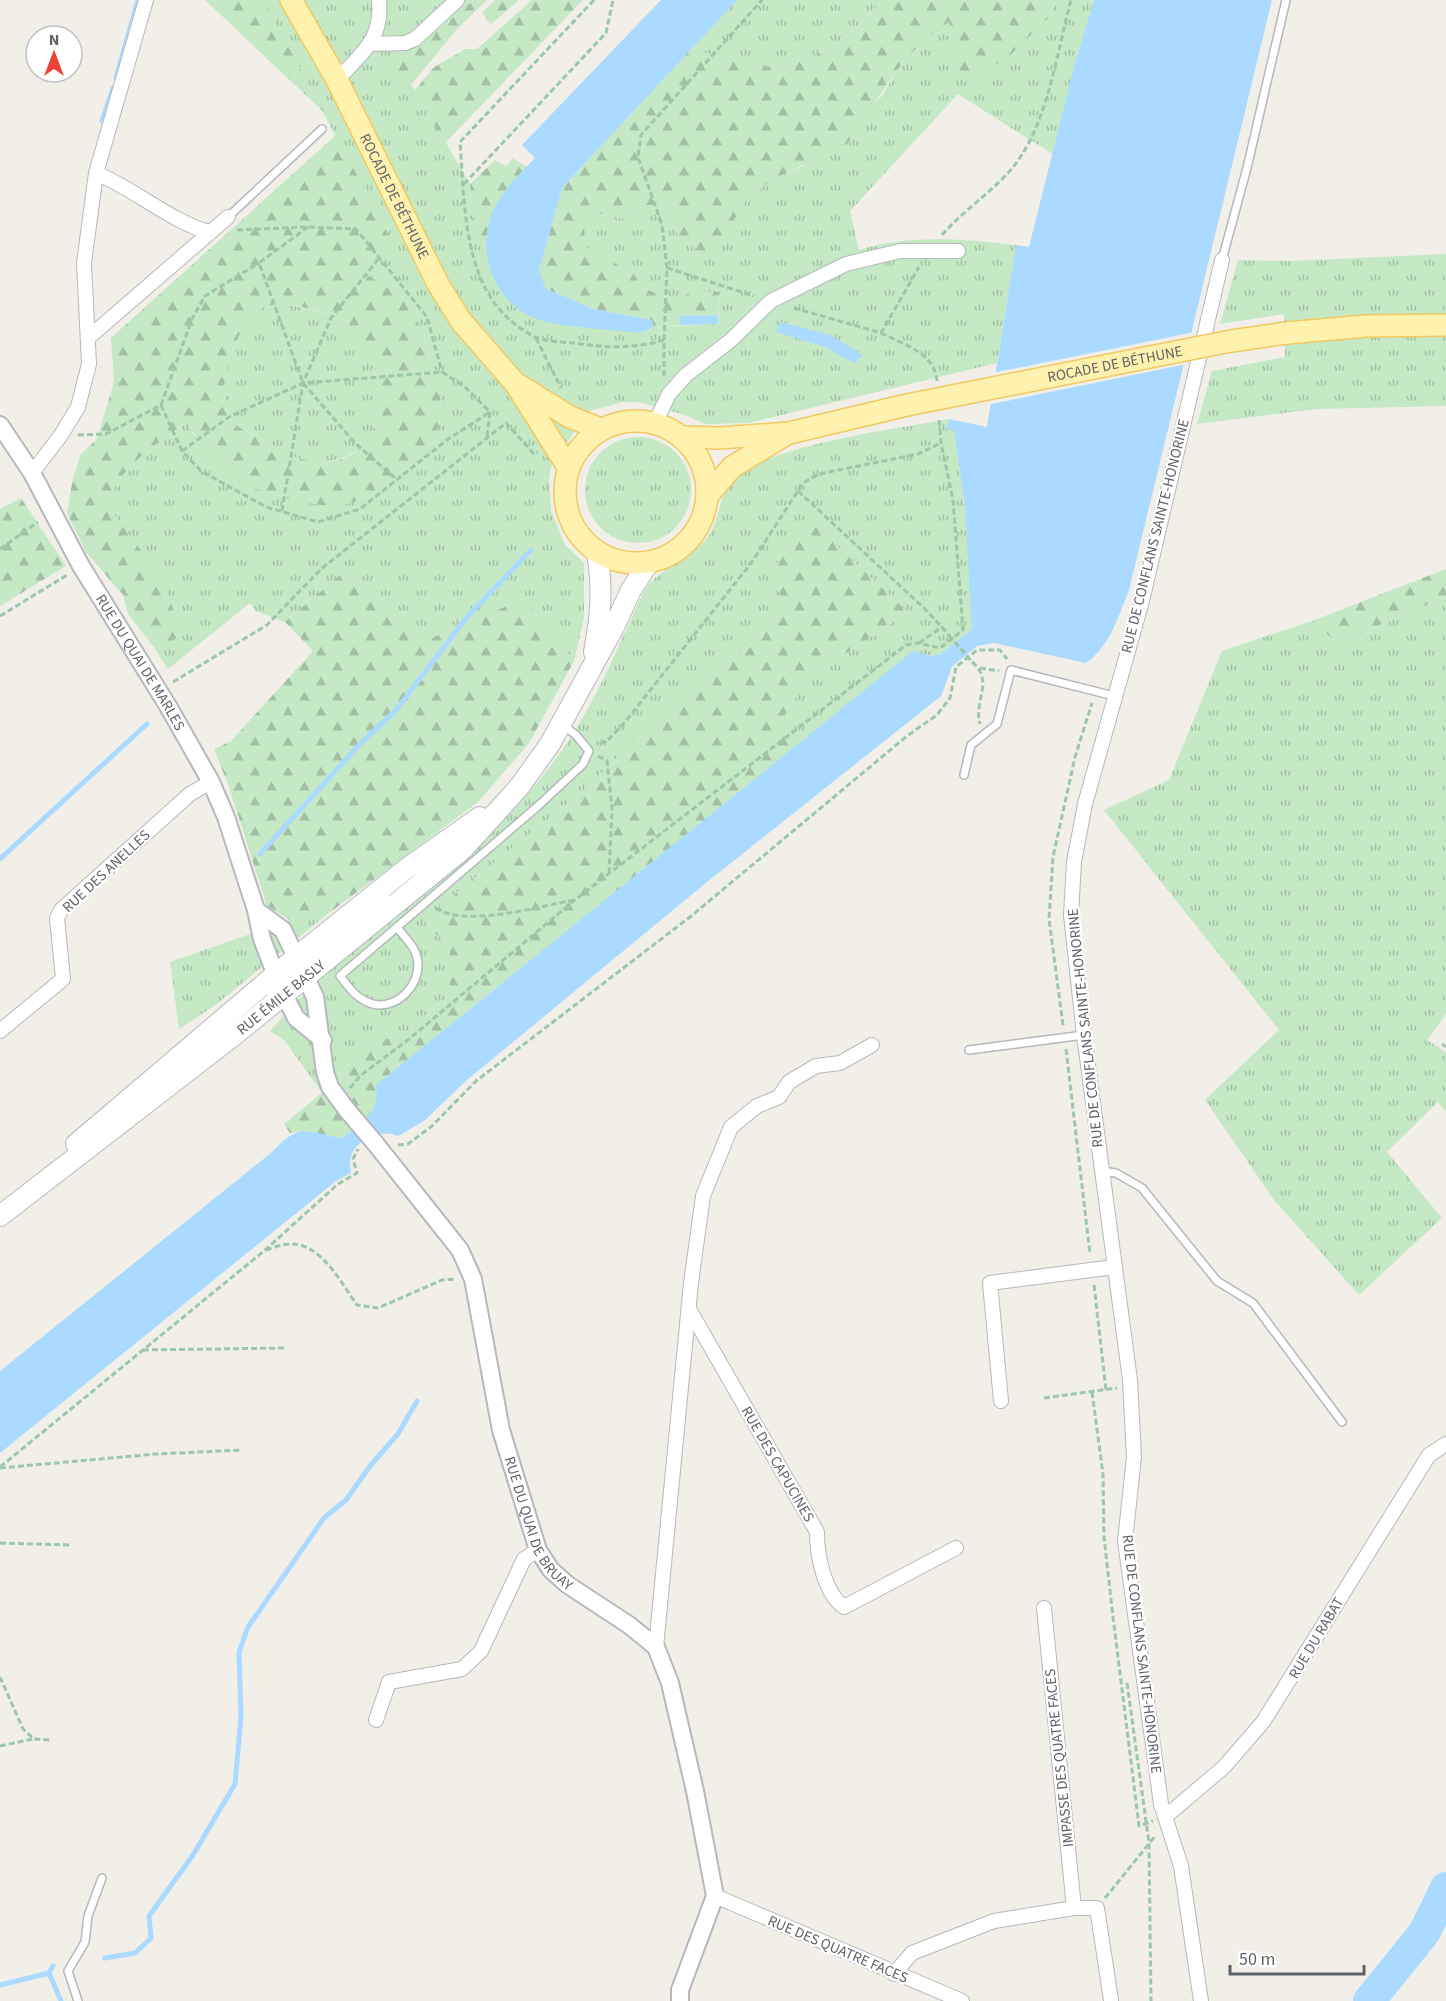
<svg xmlns="http://www.w3.org/2000/svg" width="1446" height="2001" font-family="'Source Sans 3',sans-serif">
  <style>
    .grass { fill: url(#grass-tufts) }
    .forest { fill: url(#forest-firs); fill-rule: evenodd }
    .water { fill: #aadaff }
    .pier { fill: #f1efe8 }
    .lines { fill: none; stroke-linecap: round; stroke-linejoin: round }
    .stream { stroke: #aadaff; stroke-width: 5 }
    .river { stroke: #aadaff; stroke-width: 32 }
    .service-casing { stroke: #b5b8bc; stroke-width: 10 }
    .minor-casing { stroke: #b5b8bc; stroke-width: 16 }
    .tertiary-casing { stroke: #b5b8bc; stroke-width: 20 }
    .secondary-casing { stroke: #b6babf; stroke-width: 22 }
    .primary-casing { stroke: #f2c960; stroke-width: 24 }
    .path { stroke: #9cc7a9; stroke-width: 3; stroke-dasharray: 6 3; stroke-linecap: butt }
    .service { stroke: #fff; stroke-width: 7 }
    .minor { stroke: #fff; stroke-width: 14 }
    .tertiary { stroke: #fff; stroke-width: 16 }
    .secondary { stroke: #fff; stroke-width: 20 }
    .primary { stroke: #fff2af; stroke-width: 21 }
    .tertiary-bridge-casing { stroke: #b5b8bc; stroke-width: 20; stroke-linecap: butt }
    .primary-bridge-casing { stroke: #f2c960; stroke-width: 24; stroke-linecap: butt }
    .path-bridge { stroke: #9cc7a9; stroke-width: 3; stroke-dasharray: 6 3; stroke-linecap: butt }
    .tertiary-bridge { stroke: #fff; stroke-width: 16 }
    .primary-bridge { stroke: #fff2af; stroke-width: 21 }
    .labels { text-anchor: middle; stroke-width: 4.5; stroke-linejoin: round; paint-order: stroke }
    .street-label { font-size: 15px; fill: #5f6368; stroke: #fff }
  </style>
  <defs>
    <pattern id="grass-tufts" width="24" height="20" patternUnits="userSpaceOnUse" patternTransform="scale(1.5)"><rect width="24" height="20" fill="#c5e8c5"/><path d="M3 7l-1-3M5 7V3M7 7l1-3M15 17l-1-3M17 17v-4M19 17l1-3" fill="none" stroke="#a3c0a4"/></pattern>
    <pattern id="forest-firs" width="22" height="20" patternUnits="userSpaceOnUse" patternTransform="scale(1.5)"><rect width="22" height="20" fill="#c5e8c5"/><path d="M5 1l3.5 6h-7zM16 11l3.5 6h-7z" fill="#a3c0a4"/></pattern>
  </defs>
  <rect width="100%" height="100%" fill="#f1efe8"/>
  <g class="grass">
    <path d="M263,0H474L395,67L402,82L411,85L415,90L470,184L475,236L486,238L489,265L640,333L653,327L718,324L720,293L692,291L676,301L643,288L633,273L584,247V221L603,213L623,219L645,205L670,206L679,239L731,225L748,197L774,179L803,166L882,96L896,71L927,36L949,21L960,73L1052,14L1055,0H1094L1075,63L1054,155L958,94L850,211L859,250C908,234 965,239 1016,245L997,363L749,423L705,424L688,416L639,402H623L589,411L552,464L549,478L551,510L565,545L584,563V618L574,661L523,599L432,638L346,570L285,622L256,611L250,603L168,669L153,646L165,647L162,583L110,509C110,469 159,444 187,422L193,434L278,496L291,497L363,499L388,482L434,442L441,419L440,393L433,378L424,335L407,301L392,288L359,272L389,236Z"/>
    <path d="M737,0H882C856,33 809,70 764,66C740,64 715,55 691,49Z"/>
    <polygon points="1446,254 1446,406 1316,409 1197,424 1212,371 1285,357 1284,314 1220,324 1238,260 1289,261"/>
    <path d="M276,303C311,308 352,316 369,351C373,359 373,369 376,377C382,398 379,425 366,443C361,449 354,452 347,456C313,471 288,456 259,438C251,433 237,428 232,421C212,393 234,333 256,312C261,307 270,305 276,303Z"/>
    <path d="M949,419L947,429L954,431L965,506L973,620L972,629L967,635L941,654L932,656L913,652L791,750L783,717L809,678L908,612L777,563L781,612L748,648L698,679L582,792L424,919L450,951L449,996L405,1031L363,1049L322,1093L285,1041L270,1031C288,1012 306,990 327,973C407,906 492,845 555,760C593,710 617,648 644,591C661,566 687,561 706,539C721,522 718,493 734,478C772,444 897,429 949,419Z"/>
    <circle cx="638" cy="490" r="53"/>
    <polygon points="1446,597 1446,1014 1427,1040 1446,1052 1446,1112 1438,1102 1387,1152 1442,1218 1359,1295 1274,1200 1205,1100 1279,1030 1104,810 1169,780 1222,651 1312,621 1337,643"/>
    <polygon points="325,916 214,1006 179,1029 170,962 290,920"/>
  </g>
  <g class="forest">
    <polygon points="205,0 263,0 325,113"/>
    <polygon points="474,0 487,0 457,29 411,85 402,82 394,67"/>
    <polygon points="495,0 519,0 491,24 482,13"/>
    <polygon points="532,0 583,0 445,143 415,90 433,68 465,49 477,49"/>
    <path d="M882,0H1055L1052,14L1005,60L974,75L960,74L949,22L927,36L896,71L847,144L774,179L748,197L731,225L706,256L679,239L670,206L645,205L623,219L603,213L584,221L585,247L633,273L643,288L676,301L692,291L720,292L718,315L679,316L680,325L653,327L652,320L593,309L544,288L539,270L562,188L691,49C715,55 740,64 764,66C809,70 857,33 882,0Z"/>
    <path d="M336,135L389,236L360,272L392,288L407,301L424,335L433,378L440,393L441,419L434,442L388,482L363,499L337,507L314,504L278,496L254,488L233,475L202,445L186,422C159,444 110,470 110,509C136,546 180,590 176,638L165,647L153,646L128,614L123,595L86,552L67,513L73,478L81,454L97,439L114,382L111,338ZM276,303C301,306 324,310 345,324C379,347 394,421 359,449C326,476 290,457 259,438C251,433 237,428 232,421C212,393 234,333 256,312C261,307 270,306 276,303Z"/>
    <path d="M512,158L527,167C504,191 494,205 486,238L475,237L470,184L495,160L507,166Z"/>
    <polygon points="21,498 66,566 0,606 0,509"/>
    <path d="M817,527L908,612L809,678L783,717L791,750L376,1085C379,1116 364,1120 342,1138L302,1131L290,1133L284,1124L322,1093L363,1049L405,1031L449,996L450,951L424,919L582,792L698,679L748,648L781,612L777,563L803,532Z"/>
    <polygon points="1446,569 1446,597 1337,643 1312,621"/>
    <polygon points="346,570 432,638 523,599 574,661 529,743 478,802 325,916 290,920 267,906 228,784 214,749 231,741 313,651 285,622"/>
  </g>
  <g class="water">
    <path d="M661,0H737L562,188L539,270L545,288L593,309L652,320L653,327L640,333C612,329 565,328 540,320C496,306 474,254 493,211C502,190 520,174 535,158L522,145Z"/>
    <path d="M1094,0H1272L1129,590C1118,617 1110,646 1086,663L994,643L977,646L952,667L941,696L707,882L467,1080L424,1121L398,1136C383,1129 359,1137 352,1154C349,1160 350,1166 351,1173L336,1181L0,1453V1371L271,1153C300,1122 303,1131 342,1138C364,1120 379,1115 376,1085L913,651L931,656L941,654L972,629L965,506L954,431L947,429L949,419L987,427L1016,245L1029,247L1075,63Z"/>
    <polygon points="718,315 718,324 680,325 679,316"/>
    <polygon points="781,322 830,335 862,355 854,363 825,347 776,332"/>
  </g>
  <polygon class="pier" points="1195,332 1187,364 987,405 992,373"/>
  <g class="lines">
    <g class="stream">
      <polyline points="116,78 138,0"/>
      <polyline points="102,121 113,88"/>
      <polyline points="260,854 359,745 396,710 467,617 531,550"/>
      <polyline points="0,859 147,724"/>
      <polyline points="105,1958 135,1953 151,1938 149,1916 193,1855 235,1784 241,1717 239,1652 248,1627 324,1518 346,1500 370,1466 398,1434 417,1401"/>
      <polyline points="53,1966 49,1973 61,2001"/>
      <polyline points="0,1985 49,1973"/>
    </g>
    <polyline class="river" points="1369,2001 1424,1933 1446,1888"/>
    <defs>
      <g id="service">
        <polyline points="228,217 322,129"/>
        <polyline points="1222,260 1247,168 1286,0"/>
        <polyline points="964,775 971,745 997,724 1011,670 1114,696"/>
        <path d="M397,927C403,936 413,944 416,954C426,982 395,1015 367,1002C354,996 348,986 340,976L538,806L583,764L589,751L576,735L564,726"/>
        <polyline points="969,1050 1084,1035"/>
        <polyline points="1101,1171 1116,1173 1142,1188 1217,1281 1253,1303 1342,1422"/>
        <polyline points="78,2001 68,1971 85,1942 88,1916 102,1878"/>
      </g>
      <g id="minor">
        <polyline points="370,44 405,43 415,39 457,0"/>
        <path d="M337,80C362,53 383,39 379,0"/>
        <path d="M96,173C136,190 167,219 208,232"/>
        <polyline points="88,338 228,217"/>
        <polyline points="655,423 669,394 686,375 731,340 771,301 846,264 900,251 958,251"/>
        <polyline points="32,473 61,435 78,407 89,364 84,263 96,173 146,0"/>
        <polyline points="0,1031 63,979 57,918 61,910 190,794 211,782"/>
        <path d="M689,1309L817,1532C817,1555 824,1593 844,1607L956,1548"/>
        <polyline points="1001,1401 990,1283 1114,1267"/>
        <polyline points="1044,1608 1074,1908 1097,1908 1111,2000"/>
        <polyline points="656,1647 691,1283 703,1196 731,1127 757,1106 779,1097 789,1082 816,1066 840,1063 872,1045"/>
        <polyline points="376,1720 389,1682 462,1669 481,1651 524,1559 538,1550"/>
        <polyline points="1165,1817 1224,1767 1263,1722 1429,1455 1446,1444"/>
        <polyline points="715,1896 962,2001"/>
        <polyline points="894,1974 912,1953 994,1921 1074,1908"/>
        <polyline points="1201,2001 1181,1866 1161,1804 1125,1541 1134,1457 1130,1380 1084,1035 1071,915 1074,862 1085,804 1142,601 1222,260"/>
      </g>
      <g id="tertiary">
        <path id="s1" d="M0,425L32,473L81,566L168,706L211,782L226,817L256,910L262,939L280,986L296,1018L323,1040"/>
        <polyline points="256,910 283,930 315,997 325,1072 330,1087 347,1110"/>
        <polyline points="274,990 361,919 381,897"/>
        <path id="s2" d="M375,1143L460,1250L473,1279L501,1430L538,1550L551,1570L568,1585L629,1625L656,1647L670,1683L695,1791L715,1896L680,1990V2001"/>
      </g>
      <g id="secondary">
        <path d="M594,652C601,614 603,590 597,552"/>
        <polyline points="76,1144 296,957 406,869 480,817"/>
        <path id="s3" d="M0,1216L237,1033L463,849L520,786L550,744L614,627L631,590L649,562"/>
      </g>
      <g id="primary">
        <path id="s4" d="M291,0L337,80L438,284L461,321L515,383L568,467"/>
        <polyline points="1287,333 1366,326 1446,325"/>
        <polyline points="520,386 570,417 601,429"/>
        <circle cx="636" cy="492" r="71"/>
        <polyline points="682,437 719,438 789,433 907,405"/>
        <polyline points="708,495 732,467 785,435"/>
      </g>
    </defs>
    <use href="#service" class="service-casing"/>
    <use href="#minor" class="minor-casing"/>
    <use href="#tertiary" class="tertiary-casing"/>
    <use href="#secondary" class="secondary-casing"/>
    <use href="#primary" class="primary-casing"/>
    <g class="path">
      <path d="M594,0L460,142C465,204 462,291 522,329C527,332 532,337 538,338C549,342 562,342 574,343C605,348 633,349 664,340V376"/>
      <polyline points="464,184 606,33 613,0"/>
      <polyline points="308,227 259,263 303,383 355,443 396,479"/>
      <polyline points="237,230 308,227 356,229 427,317 442,372"/>
      <path d="M942,235C961,213 986,196 1006,175C1047,133 1056,55 1071,0"/>
      <polyline points="667,268 754,296"/>
      <polyline points="794,308 881,333 919,267"/>
      <path d="M881,333C903,344 935,353 937,381"/>
      <polyline points="536,338 561,388"/>
      <polyline points="664,340 667,268 662,225 638,157 641,135 762,0"/>
      <polyline points="161,405 182,451 201,471 266,507 318,522 360,509 448,439 490,412"/>
      <polyline points="78,435 106,434 161,405 192,319 205,296 259,263"/>
      <polyline points="182,451 229,417 303,383 442,372 464,386 490,412 487,437"/>
      <polyline points="798,491 926,610 949,635"/>
      <polyline points="282,511 303,383 331,318 380,257"/>
      <polyline points="0,549 38,522"/>
      <polyline points="0,616 67,575"/>
      <polyline points="919,643 942,627"/>
      <path d="M972,662C995,681 973,701 980,724"/>
      <polyline points="980,668 999,671"/>
      <polyline points="173,682 267,625 321,569 506,423 534,454 538,452"/>
      <polyline points="600,744 610,738 625,722 752,562 803,483 819,474 918,454 941,443"/>
      <polyline points="598,756 607,761 612,809 609,873"/>
      <path d="M436,908C464,928 542,906 574,900"/>
      <polyline points="1063,1025 1049,919 1053,857 1075,757 1092,703"/>
      <polyline points="1442,1044 1446,1047"/>
      <polyline points="1066,1049 1090,1254"/>
      <polyline points="350,1088 360,1076 409,1039 576,899 906,645 918,643 940,648 963,630 953,500 941,443 939,417"/>
      <polyline points="398,1145 408,1144 432,1126 476,1081 690,917 907,736 937,715 950,698 956,667 977,650 1000,650 1007,659"/>
      <path d="M266,1250C273,1248 282,1244 289,1244C321,1242 341,1283 357,1305L378,1308L442,1280L456,1279"/>
      <polyline points="1094,1285 1106,1390"/>
      <polyline points="143,1350 285,1348"/>
      <polyline points="1092,1392 1103,1474 1104,1537 1113,1617 1139,1826 1153,1821"/>
      <polyline points="1044,1398 1117,1388"/>
      <polyline points="0,1467 264,1251 338,1184 357,1173 353,1159 358,1149"/>
      <polyline points="0,1468 156,1454 242,1450"/>
      <polyline points="0,1543 70,1545"/>
      <polyline points="0,1677 23,1729 34,1739 50,1740"/>
      <polyline points="1127,1683 1149,1843 1151,2001"/>
      <polyline points="0,1746 33,1739"/>
      <polyline points="1105,1898 1156,1835"/>
    </g>
    <use href="#service" class="service"/>
    <use href="#minor" class="minor"/>
    <use href="#tertiary" class="tertiary"/>
    <use href="#secondary" class="secondary"/>
    <use href="#primary" class="primary"/>
    <defs>
      <polyline id="tertiary-bridge" points="347,1110 375,1143"/>
      <g id="primary-bridge">
        <path id="s5" d="M907,405L1231,341L1287,333"/>
      </g>
    </defs>
    <use href="#tertiary-bridge" class="tertiary-bridge-casing"/>
    <use href="#primary-bridge" class="primary-bridge-casing"/>
    <polyline class="path-bridge" points="949,635 972,662"/>
    <use href="#tertiary-bridge" class="tertiary-bridge"/>
    <use href="#primary-bridge" class="primary-bridge"/>
  </g>
  <g class="labels">
    <g class="street-label">
      <text dy="5" stroke="none"><textPath href="#s4" startOffset="222">ROCADE DE BÉTHUNE</textPath></text>
      <text dy="5" stroke="none"><textPath href="#s5" startOffset="212">ROCADE DE BÉTHUNE</textPath></text>
      <text transform="translate(1155 536) rotate(-76)" y="5">RUE DE CONFLANS SAINTE-HONORINE</text>
      <text dy="5" stroke="none"><textPath href="#s1" startOffset="276">RUE DU QUAI DE MARLES</textPath></text>
      <text transform="translate(106 871) rotate(-43)" y="5">RUE DES ANELLES</text>
      <text dy="5" stroke="none"><textPath href="#s3" startOffset="356">RUE ÉMILE BASLY</textPath></text>
      <text transform="translate(1085 1028) rotate(-96)" y="5">RUE DE CONFLANS SAINTE-HONORINE</text>
      <text transform="translate(778 1464) rotate(60)" y="5">RUE DES CAPUCINES</text>
      <text dy="5" stroke="none"><textPath href="#s2" startOffset="424">RUE DU QUAI DE BRUAY</textPath></text>
      <text transform="translate(1316 1638) rotate(-59)" y="5">RUE DU RABAT</text>
      <text transform="translate(1142 1654) rotate(83)" y="5">RUE DE CONFLANS SAINTE-HONORINE</text>
      <text transform="translate(1059 1758) rotate(-96)" y="5">IMPASSE DES QUATRE FACES</text>
      <text transform="translate(838 1949) rotate(23)" y="5">RUE DES QUATRE FACES</text>
    </g>
  </g>
  <g transform="translate(54 54)"><circle r="28" fill="#ffffff" stroke="#bfc1c3" stroke-width="1.5"/>
  <path d="M0-4.5L10 22L0 15L-10 22Z" fill="#ea4335"/>
  <text y="-9" font-size="16" font-weight="bold" text-anchor="middle" fill="#5f6368">N</text>
  </g>
  <path d="M1230 1965v9h134v-9" fill="none" stroke="#5f6368" stroke-width="3"/>
  <text x="1239" y="1965" font-size="18" fill="#5f6368" stroke="#ffffff" stroke-width="4.5" paint-order="stroke">50 m</text>
</svg>
